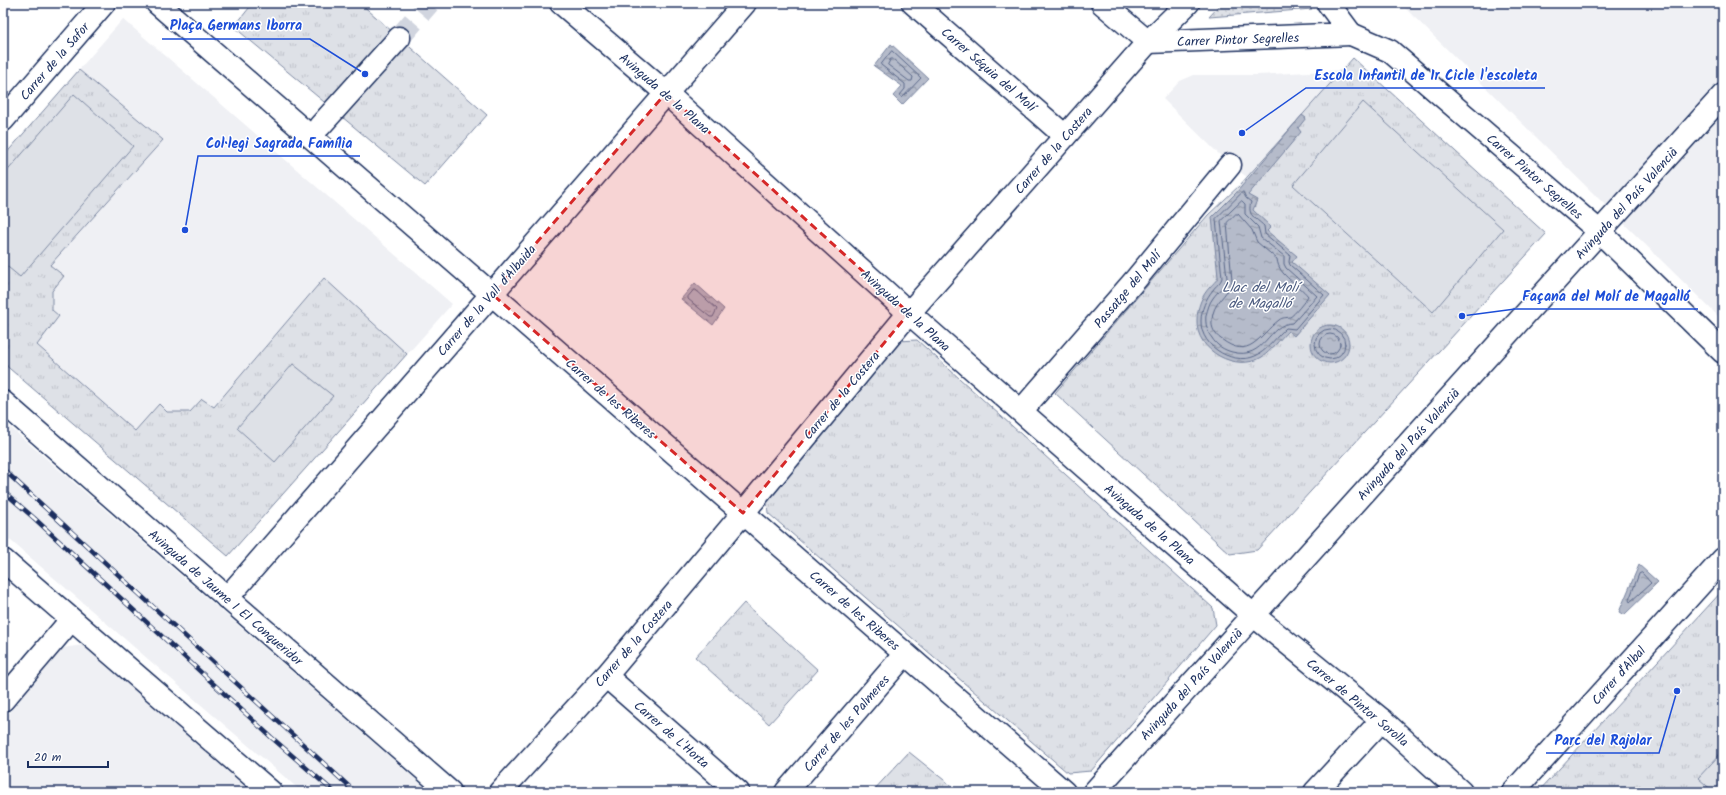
<svg xmlns="http://www.w3.org/2000/svg" width="1726" height="795" font-family="Kalam,sans-serif">
  <style>
    .built { fill: #eff0f4 }
    .grass { fill: url(#grass-dots); stroke: #7c88a2 }
    .park { fill: url(#park-tufts); stroke: #7c88a2 }
    .pitch { fill: #dee1e7; stroke: #7c88a2 }
    .water { fill: url(#water-ripples); stroke: #77839f }
    .lines { fill: none; stroke-linecap: round; stroke-linejoin: round }
    .shore { stroke: #596789; stroke-width: 1 }
    .street-tunnel { stroke: #d1d5df; stroke-width: 22; stroke-dasharray: 22 11; stroke-linecap: butt }
    .street-casing { stroke: #1b2f5e; stroke-width: 25 }
    .secondary-casing { stroke: #1b2f5e; stroke-width: 25 }
    .street { stroke: #fff; stroke-width: 22 }
    .secondary { stroke: #fff; stroke-width: 22 }
    .rail-casing { stroke: #1b2f5e; stroke-width: 4.5 }
    .rail { stroke: #fff; stroke-width: 3; stroke-dasharray: 9; stroke-linecap: butt }
    .marked { fill: #d62828; fill-opacity: 0.2; stroke: #d62828; stroke-width: 3; stroke-dasharray: 8 5; stroke-linejoin: round }
    .labels { text-anchor: middle; stroke-width: 3; stroke-linejoin: round; paint-order: stroke }
    .street-label { font-size: 13px; fill: #1b2f5e; stroke: #fff }
    .water-label { font-size: 14px; font-style: italic; fill: #49597e; stroke: #fff }
    .leader { fill: none; stroke: #1d4ed8; stroke-width: 1.5 }
    .callout-dot { fill: #1d4ed8; stroke: #fff; stroke-width: 1.5 }
    .callout-label { font-size: 14px; text-anchor: middle; font-weight: bold; fill: #1d4ed8; stroke: #fff; stroke-width: 3; stroke-linejoin: round; paint-order: stroke }
  </style>
  <defs>
    <pattern id="grass-dots" width="8" height="8" patternUnits="userSpaceOnUse"><rect width="8" height="8" fill="#dee1e7"/><path d="M2 2h.1M6 6h.1" fill="none" stroke="#bec1c9" stroke-width="1.8" stroke-linecap="round"/></pattern>
    <pattern id="park-tufts" width="24" height="20" patternUnits="userSpaceOnUse"><rect width="24" height="20" fill="#dee1e7"/><path d="M3 7l-1-3M5 7V3M7 7l1-3M15 17l-1-3M17 17v-4M19 17l1-3" fill="none" stroke="#bec1c9"/></pattern>
    <pattern id="water-ripples" width="26" height="14" patternUnits="userSpaceOnUse"><rect width="26" height="14" fill="#b5bbca"/><path d="M2 4q2-2 4 0t4 0M15 11q2-2 4 0t4 0" fill="none" stroke="#9298a7"/></pattern>
  </defs>
  <rect width="100%" height="100%" fill="#fff"/>
  <filter id="ink" filterUnits="userSpaceOnUse"><feTurbulence type="fractalNoise" baseFrequency=".025" numOctaves="2"/><feDisplacementMap in="SourceGraphic" scale="8" xChannelSelector="R" yChannelSelector="G"/><feConvolveMatrix kernelMatrix="1 2 1 2 8 2 1 2 1" color-interpolation-filters="sRGB"/></filter>
  <g filter="url(#ink)">
    <g class="built">
      <polygon points="1400,3 1723,3 1723,321"/>
      <polygon points="123,19 452,304 228,556 3,363 3,157"/>
      <polygon points="1343,70 1247,177 1230,165 1163,99 1180,81 1194,75 1258,75"/>
      <polygon points="3,421 321,697 430,792 302,792 3,534"/>
      <polygon points="83,645 251,792 3,792 3,720 63,648"/>
    </g>
    <polygon class="grass" points="1222,3 1305,3 1312,9 1209,17"/>
    <g class="park">
      <polygon points="253,3 360,3 487,115 425,186 234,27"/>
      <polygon points="1353,58 1546,234 1257,550 1230,554 1055,393 1208,215 1240,185"/>
      <polygon points="79,70 163,140 50,265 64,276 52,291 52,310 59,316 37,345 135,431 159,404 167,412 190,412 202,399 214,407 324,278 407,354 228,556 3,363 3,157"/>
      <polygon points="917,340 1213,608 1216,625 1091,771 1068,773 768,513 766,492 898,341"/>
      <polygon points="1723,590 1723,792 1538,792"/>
      <polygon points="744,603 818,670 769,724 695,657"/>
      <polygon points="909,752 959,792 872,792"/>
    </g>
    <g class="pitch">
      <polygon points="74,94 133,146 20,277 3,263 3,176"/>
      <polygon points="1363,102 1503,229 1433,312 1293,185"/>
      <polygon points="293,364 333,396 275,462 237,428"/>
      <polygon points="1723,751 1723,792 1714,792 1698,778"/>
    </g>
    <g class="water">
      <polygon points="891,44 928,78 902,105 893,96 902,86 874,66"/>
      <path d="M1302,115L1306,118L1298,128L1301,132L1248,195L1257,200L1253,210L1271,227L1267,231L1297,256L1292,262L1330,295L1294,336L1288,331C1280,339 1271,351 1262,357C1237,373 1195,351 1197,320C1197,308 1202,295 1210,287C1213,283 1216,282 1218,277L1212,217L1236,193Z"/>
      <polygon points="695,283 724,309 713,325 681,299"/>
      <circle cx="1330" cy="344" r="19"/>
      <polygon points="1639,565 1658,582 1624,615 1619,612"/>
    </g>
    <g class="lines">
      <g class="shore">
        <polygon points="892,51 921,78 902,98 900,95 905,89 905,84 881,65"/>
        <polygon points="891,59 893,59 913,77 912,81 909,81 888,65"/>
        <path d="M1243,192L1246,198L1251,202C1247,216 1255,217 1264,226L1265,234L1290,255L1289,262L1290,265L1324,295L1295,329L1286,328C1277,336 1269,348 1259,354C1237,368 1200,348 1201,321C1201,310 1206,298 1213,290C1216,285 1220,284 1222,278L1216,219Z"/>
        <path d="M1242,201L1245,204V214L1258,227L1261,238L1284,256V264L1286,268L1317,296L1293,323C1267,323 1266,361 1232,352C1224,350 1216,345 1212,338C1207,332 1205,323 1206,315C1208,309 1209,303 1213,298C1218,291 1224,287 1227,278L1221,221Z"/>
        <path d="M1236,214H1238L1252,230L1257,242L1277,259C1279,277 1298,283 1308,296C1306,300 1294,315 1290,317C1286,318 1283,317 1279,320C1258,336 1250,361 1221,339C1215,335 1211,327 1212,321C1212,302 1228,296 1232,281L1227,223Z"/>
        <polygon points="694,290 696,290 717,309 713,317 710,317 688,299 688,297"/>
        <circle cx="1330" cy="344" r="15"/>
        <circle cx="1330" cy="344" r="10"/>
        <polygon points="1642,573 1651,583 1630,602 1629,600 1639,574"/>
      </g>
      <polyline class="street-tunnel" points="399,38 429,3"/>
      <defs>
        <g id="street">
          <polyline points="157,3 1064,792"/>
          <polyline points="561,3 666,93 909,313 1253,615 1382,720 1461,792"/>
          <polyline points="913,3 1065,136"/>
          <polyline points="1102,3 1148,42 1351,34 1328,3"/>
          <polyline points="1351,34 1390,51 1600,232 1723,352"/>
          <polyline points="3,120 104,3"/>
          <polyline points="320,126 399,38"/>
          <polyline points="3,402 450,792"/>
          <polyline points="1021,411 1136,279 1230,165"/>
          <polyline points="3,560 271,792"/>
          <polyline points="227,598 745,3"/>
          <polyline points="606,676 738,792"/>
          <polyline points="3,700 71,620"/>
          <polyline points="500,792 606,676 743,513 909,313 1148,42 1188,3"/>
          <polyline points="786,792 905,654"/>
          <polyline points="1315,792 1382,720"/>
          <polyline points="1513,792 1723,559"/>
        </g>
        <polyline id="secondary" points="1094,792 1723,95"/>
      </defs>
      <use href="#street" class="street-casing"/>
      <use href="#secondary" class="secondary-casing"/>
      <use href="#street" class="street"/>
      <use href="#secondary" class="secondary"/>
      <defs>
        <g id="rail">
          <polyline points="3,469 355,792"/>
          <polyline points="3,491 34,518 271,737 334,792"/>
        </g>
      </defs>
      <use href="#rail" class="rail-casing"/>
      <use href="#rail" class="rail"/>
    </g>
  </g>
  <path class="marked" d="M666,93L909,313L743,513L492,294Z"/>
  <g class="labels">
    <g class="street-label">
      <text transform="translate(1238 39) rotate(-2)" y="5">Carrer Pintor Segrelles</text>
      <text transform="translate(54 61) rotate(-49)" y="5">Carrer de la Safor</text>
      <text transform="translate(989 69) rotate(41)" y="5">Carrer Séquia del Molí</text>
      <text transform="translate(665 93) rotate(41)" y="5">Avinguda de la Plana</text>
      <text transform="translate(1053 150) rotate(-49)" y="5">Carrer de la Costera</text>
      <text transform="translate(1535 176) rotate(41)" y="5">Carrer Pintor Segrelles</text>
      <text transform="translate(1626 203) rotate(-48)" y="5">Avinguda del País Valencià</text>
      <text transform="translate(1127 289) rotate(-50)" y="5">Passatge del Molí</text>
      <text transform="translate(486 300) rotate(-49)" y="5">Carrer de la Vall d'Albaida</text>
      <text transform="translate(906 310) rotate(42)" y="5">Avinguda de la Plana</text>
      <text transform="translate(841 395) rotate(-50)" y="5">Carrer de la Costera</text>
      <text transform="translate(611 398) rotate(41)" y="5">Carrer de les Riberes</text>
      <text transform="translate(1408 444) rotate(-48)" y="5">Avinguda del País Valencià</text>
      <text transform="translate(1150 524) rotate(41)" y="5">Avinguda de la Plana</text>
      <text transform="translate(226 597) rotate(41)" y="5">Avinguda de Jaume I El Conqueridor</text>
      <text transform="translate(855 610) rotate(41)" y="5">Carrer de les Riberes</text>
      <text transform="translate(633 643) rotate(-49)" y="5">Carrer de la Costera</text>
      <text transform="translate(1618 675) rotate(-48)" y="5">Carrer d'Albal</text>
      <text transform="translate(1191 684) rotate(-48)" y="5">Avinguda del País Valencià</text>
      <text transform="translate(1358 702) rotate(40)" y="5">Carrer de Pintor Sorolla</text>
      <text transform="translate(846 723) rotate(-49)" y="5">Carrer de les Palmeres</text>
      <text transform="translate(672 734) rotate(41)" y="5">Carrer de L'Horta</text>
    </g>
    <g class="water-label">
      <text x="1260" y="292">Llac del Molí<tspan x="1260" dy="16">de Magalló</tspan></text>
    </g>
  </g>
  <path class="leader" d="M365 74L310 39H162M1242 133L1306 88H1545M185 230L198 156H360M1462 316L1515 309H1698M1677 691L1659 753H1546"/>
  <g class="callout-dot">
    <circle cx="365" cy="74" r="4"/>
    <circle cx="1242" cy="133" r="4"/>
    <circle cx="185" cy="230" r="4"/>
    <circle cx="1462" cy="316" r="4"/>
    <circle cx="1677" cy="691" r="4"/>
  </g>
  <g class="callout-label">
    <text x="236" y="30">Plaça Germans Iborra</text>
    <text x="1426" y="80">Escola Infantil de 1r Cicle l'escoleta</text>
    <text x="279" y="148">Col·legi Sagrada Família</text>
    <text x="1606" y="301">Façana del Molí de Magalló</text>
    <text x="1603" y="745">Parc del Rajolar</text>
  </g>
  <rect width="1726" height="795" fill="none" stroke="#fff" stroke-width="16"/>
  <rect x="8" y="8" width="1710" height="779" fill="none" stroke="#1b2f5e" stroke-width="1.5" filter="url(#ink)"/>
  <path d="M28 761v6h80v-6" fill="none" stroke="#1b2f5e" stroke-width="2"/>
  <text x="34" y="761" font-size="12" fill="#1b2f5e" stroke="#ffffff" stroke-width="3" paint-order="stroke">20 m</text>
</svg>
